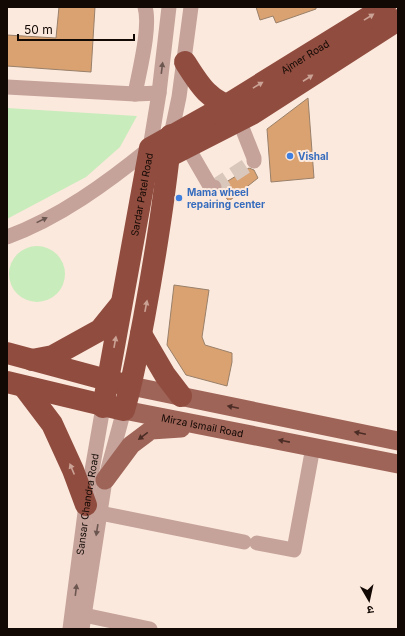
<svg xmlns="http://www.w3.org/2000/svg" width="405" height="636" font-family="Inter,'Noto Sans Devanagari',sans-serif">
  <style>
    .green { fill: #c9ecbc }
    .building { fill: #daa270; stroke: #99806a }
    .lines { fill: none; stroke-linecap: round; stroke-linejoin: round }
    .minor-tunnel { stroke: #d9c7bc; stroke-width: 15; stroke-dasharray: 15 8; stroke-linecap: butt }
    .minor { stroke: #c5a39b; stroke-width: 15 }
    .major { stroke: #9f6458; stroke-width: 19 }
    .highway { stroke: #904d3f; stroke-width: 22 }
    .oneway { fill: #cba396 }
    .oneway2 { fill: #6c5650 }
    .oneway3 { fill: #4b2d26 }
    .shop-dot { fill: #3f7fe0; stroke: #fce9dd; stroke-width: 1.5 }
    .labels { text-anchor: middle; stroke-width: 4; stroke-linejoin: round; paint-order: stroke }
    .street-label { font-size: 10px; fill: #130904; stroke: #fce9dd }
    .shop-label { font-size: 10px; font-weight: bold; fill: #366cbe; stroke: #fce9dd; text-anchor: start }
  </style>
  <rect width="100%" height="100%" fill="#fce9dd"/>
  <g class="green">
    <polygon points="7,108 137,116 120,147 86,177 7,219"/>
    <circle cx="37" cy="274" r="28"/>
  </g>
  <g class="building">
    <polygon points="59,7 95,7 91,72 7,66 7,35 56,38"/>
    <polygon points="256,7 316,7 316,9 276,23 273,16 260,20"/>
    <polygon points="308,98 314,178 271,182 267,129"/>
    <polygon points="249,168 254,170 258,178 229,201 221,192 223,184"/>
    <polygon points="174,285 209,290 202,337 205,345 232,353 232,362 227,386 186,375 167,345"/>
  </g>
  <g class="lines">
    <polyline class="minor-tunnel" points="214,187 254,161"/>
    <g class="minor">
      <polyline points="7,87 135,94 159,93"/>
      <path d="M135,94C139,72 151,27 145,7"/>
      <polyline points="239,120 254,158 254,161"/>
      <polyline points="171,135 179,97 191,7"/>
      <polyline points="188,148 210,186 214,187"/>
      <path d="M7,237C59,218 107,183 150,148L159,93L169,7"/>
      <polyline points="100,513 244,542"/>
      <polyline points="257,543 294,550 313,447"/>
      <polyline points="84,615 150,629"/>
      <path id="s1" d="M70,629L86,505L103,407"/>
      <polyline points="82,629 105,480 124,410"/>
    </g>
    <g class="major">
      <polyline points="131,386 398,441"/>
      <path id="s2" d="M124,410L398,464"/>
      <polyline points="105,480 131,445 151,430 181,428"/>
    </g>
    <g class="highway">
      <path d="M185,62C200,86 209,101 237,109"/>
      <polyline points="158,162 252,114 398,20"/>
      <polyline points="141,334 165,375 181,396"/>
      <polyline points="7,353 122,384"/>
      <polyline points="32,360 53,356 100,330 121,304"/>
      <path d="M7,382L124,410C133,380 138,349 144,318C155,258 165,196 171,135"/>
      <polyline points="24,387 52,424 73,470 86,505"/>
      <path id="s3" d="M103,407L150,148L225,106L385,7"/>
    </g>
  </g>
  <defs><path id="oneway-solid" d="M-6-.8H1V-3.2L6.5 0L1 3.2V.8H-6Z"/></defs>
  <g class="oneway">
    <use href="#oneway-solid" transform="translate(369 17) rotate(-32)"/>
    <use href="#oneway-solid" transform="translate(308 78) rotate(-33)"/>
    <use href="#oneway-solid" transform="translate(258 85) rotate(-31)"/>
    <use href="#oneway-solid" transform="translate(146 306) rotate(-79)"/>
    <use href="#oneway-solid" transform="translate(115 342) rotate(-80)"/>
    <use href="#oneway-solid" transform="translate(72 469) rotate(-113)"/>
  </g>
  <g class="oneway2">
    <use href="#oneway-solid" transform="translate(162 68) rotate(-83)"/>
    <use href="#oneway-solid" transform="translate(42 220) rotate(-26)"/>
    <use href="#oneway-solid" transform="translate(97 530) rotate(99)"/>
    <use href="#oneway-solid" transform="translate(76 590) rotate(-83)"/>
  </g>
  <g class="oneway3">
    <use href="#oneway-solid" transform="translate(233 407) rotate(-168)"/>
    <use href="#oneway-solid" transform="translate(360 433) rotate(-168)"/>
    <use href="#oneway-solid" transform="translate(143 436) rotate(143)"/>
    <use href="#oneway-solid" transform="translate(284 441) rotate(-169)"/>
  </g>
  <g class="shop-dot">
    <circle cx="290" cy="156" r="4"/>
    <circle cx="179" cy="198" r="4"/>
  </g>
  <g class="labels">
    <g class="street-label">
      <text dy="4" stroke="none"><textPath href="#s3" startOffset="443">Ajmer Road</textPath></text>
      <text dy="4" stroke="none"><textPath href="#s3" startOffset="216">Sardar Patel Road</textPath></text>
      <text dy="4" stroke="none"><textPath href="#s2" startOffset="80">Mirza Ismail Road</textPath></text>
      <text dy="4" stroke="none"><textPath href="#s1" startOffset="126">Sansar Chandra Road</textPath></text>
    </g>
    <g class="shop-label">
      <text x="298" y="160">Vishal</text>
      <text x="187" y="196">Mama wheel<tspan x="187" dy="12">repairing center</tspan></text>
    </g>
  </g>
  <rect width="405" height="636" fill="none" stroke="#130904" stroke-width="16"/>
  <g transform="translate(369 600) rotate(171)" stroke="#fce9dd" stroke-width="3" paint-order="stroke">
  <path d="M0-3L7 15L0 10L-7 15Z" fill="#130904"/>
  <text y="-6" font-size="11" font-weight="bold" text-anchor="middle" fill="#130904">उ</text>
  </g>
  <path d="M18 34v6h116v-6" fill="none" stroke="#130904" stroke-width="2"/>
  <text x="24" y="34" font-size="12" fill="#130904" stroke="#fce9dd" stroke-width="3" paint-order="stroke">50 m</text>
</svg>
